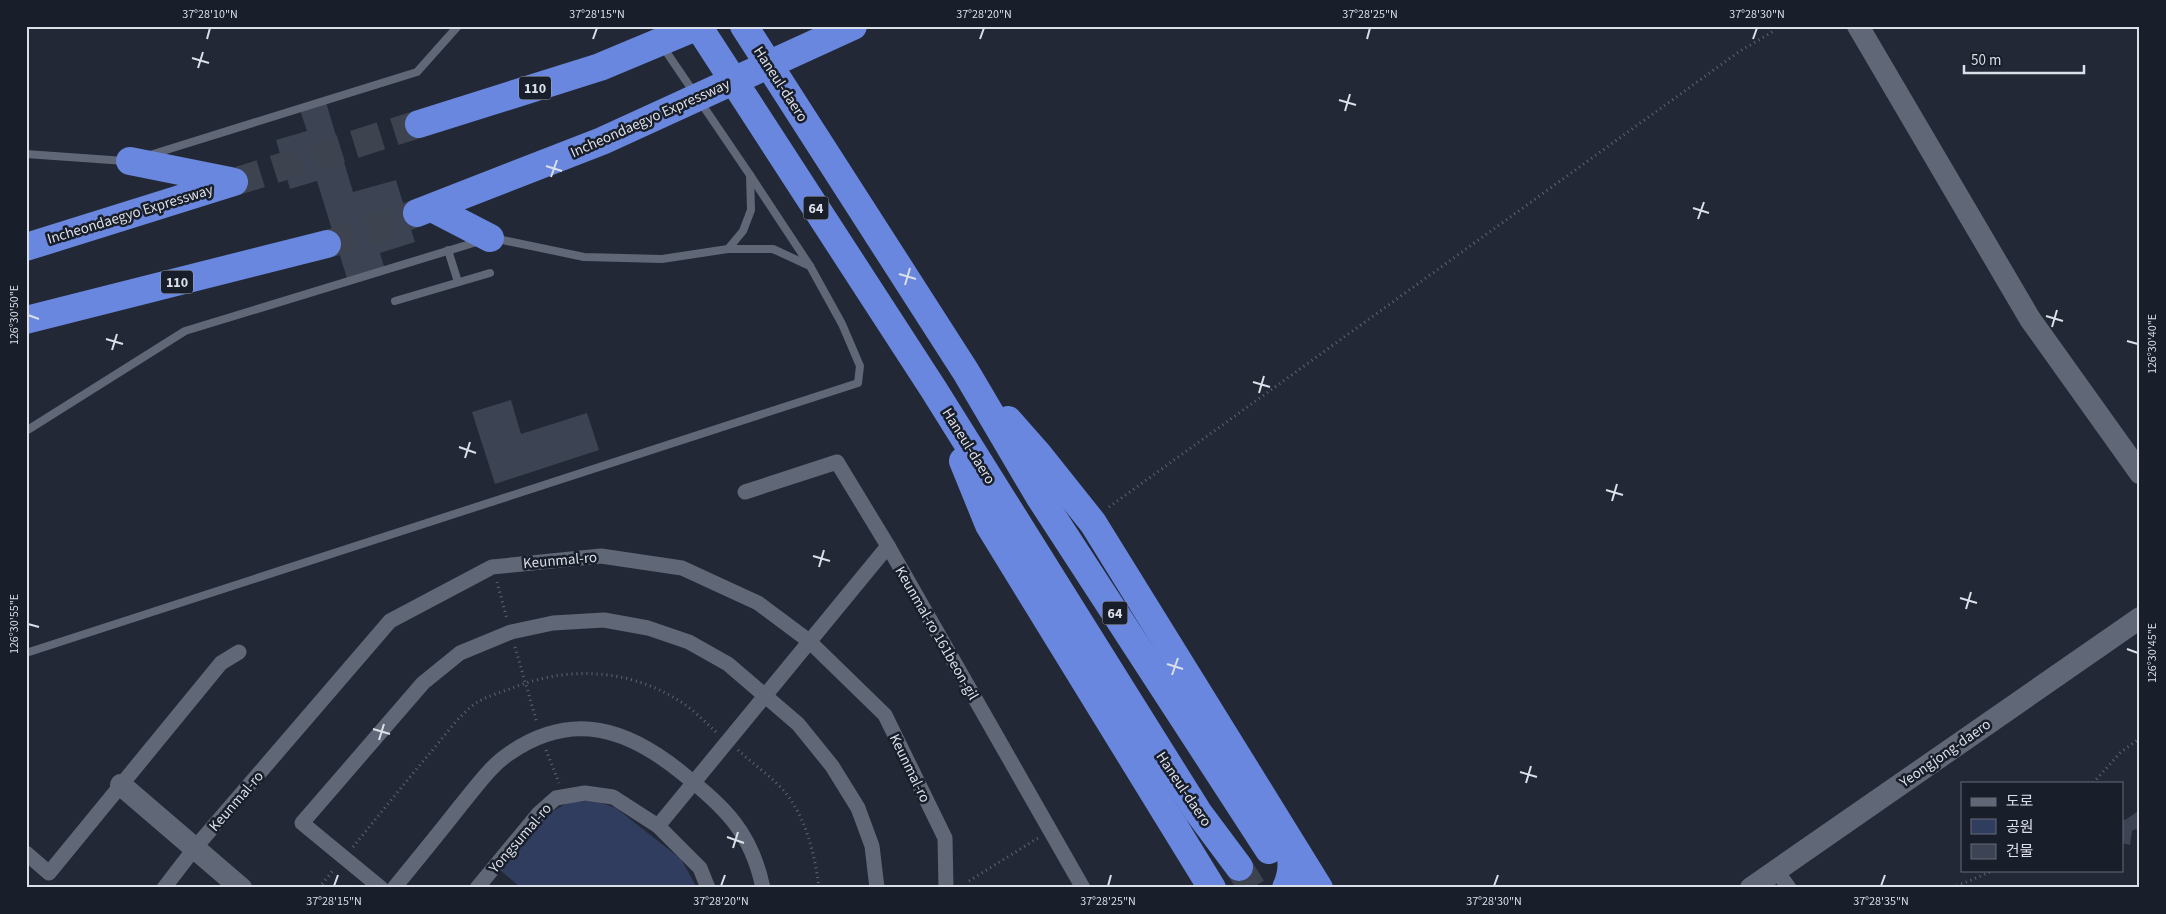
<svg xmlns="http://www.w3.org/2000/svg" width="2166" height="914" font-family="'Source Sans 3','Noto Sans KR',sans-serif">
  <style>
    .green { fill: #313d5f }
    .building { fill: #3c4352 }
    .lines { fill: none; stroke-linecap: round; stroke-linejoin: round }
    .highway-tunnel { stroke: #3e4350; stroke-width: 28; stroke-dasharray: 28 14; stroke-linecap: butt }
    .path { stroke: #606671; stroke-width: 3; stroke-dasharray: 1 4; stroke-linecap: butt }
    .lane { stroke: #606777; stroke-width: 8 }
    .street { stroke: #606777; stroke-width: 15 }
    .secondary { stroke: #606777; stroke-width: 22 }
    .highway { stroke: #6987de; stroke-width: 28 }
    .ticks { fill: none; stroke: #dbdfe8; stroke-width: 2 }
    .labels { text-anchor: middle; stroke-width: 5; stroke-linejoin: round; paint-order: stroke }
    .shield { fill: #191e2b; stroke: #a1a5af; stroke-width: 1 }
    .shield-label { font-size: 14px; font-weight: bold; fill: #dbdfe8 }
    .street-label { font-size: 15px; fill: #dbdfe8; stroke: #191e2b }
    .neatline { fill: none; stroke: #dbdfe8; stroke-width: 2 }
    .ticks-label { font-size: 12px; text-anchor: middle; fill: #dbdfe8 }
  </style>
  <rect width="100%" height="100%" fill="#222835"/>
  <polygon class="green" points="593,800 616,808 681,859 697,888 521,888 500,870 548,814 567,803"/>
  <g class="building">
    <polygon points="325,99 353,192 396,180 415,242 380,253 386,273 349,285 317,181 290,189 276,140 307,131 299,107"/>
    <polygon points="511,400 521,434 587,413 599,450 495,484 472,412"/>
    <polygon points="2140,810 2140,835 2136,829 2132,831 2130,845 2122,843 2122,819 2125,820"/>
  </g>
  <g class="lines">
    <g class="highway-tunnel">
      <polyline points="234,182 419,124"/>
      <polyline points="327,244 357,236 417,213"/>
      <polyline points="1239,867 1252,888"/>
    </g>
    <g class="path">
      <polyline points="1109,507 1740,51 1774,31"/>
      <polyline points="497,582 507,619"/>
      <polyline points="515,647 537,723"/>
      <polyline points="546,750 559,783"/>
      <path d="M738,750C753,764 771,776 784,791C806,817 815,855 819,888"/>
      <polyline points="2093,783 2121,752 2140,738"/>
      <path d="M353,847C378,816 404,784 430,753C444,737 458,716 476,703C487,696 502,692 515,687C569,666 628,669 678,700C692,708 704,721 716,732"/>
      <polyline points="969,881 1038,838"/>
      <polyline points="319,888 334,869"/>
      <polyline points="1952,888 1995,870"/>
    </g>
    <g class="lane">
      <polyline points="26,154 125,161"/>
      <polyline points="150,155 417,72 458,26"/>
      <polyline points="493,238 584,257 662,259 728,249 743,231 751,210 750,175 663,47"/>
      <polyline points="728,249 773,249 810,266"/>
      <polyline points="448,250 458,282"/>
      <polyline points="395,301 490,273"/>
      <polyline points="26,431 185,331 480,241"/>
      <polyline points="26,653 858,383 860,366 842,324 810,266 750,175"/>
    </g>
    <g class="street">
      <polyline points="745,492 837,462 888,546 1083,888"/>
      <polyline points="658,826 888,546"/>
      <polyline points="26,853 49,873 221,663 239,652"/>
      <polyline points="1776,870 1789,888"/>
      <polyline points="164,888 194,849 390,621 492,567 601,556 682,568 758,603 809,641 885,715 945,838 946,888"/>
      <polyline points="381,888 302,823 423,683 460,653 511,632 553,623 604,620 648,628 689,642 728,664 798,724 832,766 858,808 872,846 877,888"/>
      <path d="M394,888C417,860 439,833 461,805C476,787 491,765 510,753C573,710 628,729 682,773C725,808 751,831 763,888"/>
      <polyline points="477,888 539,813 556,798 585,793 613,797 658,826 700,868 708,888"/>
    </g>
    <g class="secondary">
      <polyline points="1858,26 2030,319 2140,473"/>
      <polyline points="121,785 241,888"/>
      <polyline points="1751,888 2140,618"/>
    </g>
    <g class="highway">
      <polyline points="698,26 934,390 1198,812 1239,867"/>
      <polyline points="744,26 966,372 1039,496 1269,850"/>
      <polyline points="419,124 600,67 698,26"/>
      <polyline points="130,161 230,181"/>
      <polyline points="432,208 490,238"/>
      <polyline points="417,213 602,141 853,26"/>
      <polyline points="26,247 234,182"/>
      <polyline points="26,320 327,244"/>
      <polyline points="1008,420 1038,454 1093,523 1319,888"/>
      <polyline points="963,461 989,525 1212,888"/>
      <path d="M1286,888C1294,871 1292,858 1288,841"/>
    </g>
  </g>
  <path class="ticks" d="M207,39L210,28M593,39L597,28M980,39L984,28M1367,39L1370,28M1753,39L1757,28M192,58L209,63M198,68L203,52M1339,100L1356,105M1345,111L1350,94M546,166L562,171M551,177L557,160M1693,208L1709,213M1698,219L1704,202M899,274L916,279M905,285L910,268M28,315L39,319M2046,316L2063,321M2052,327L2057,310M106,339L123,344M2127,341L2138,344M112,350L117,334M1253,382L1270,387M1259,393L1264,376M459,447L476,453M465,458L470,442M1606,490L1623,495M1612,501L1617,484M813,556L830,561M819,567L824,550M1960,598L1977,603M1966,609L1971,592M28,624L39,627M2127,649L2138,653M1167,664L1183,669M1172,675L1178,658M373,729L390,734M379,740L384,724M1520,772L1537,777M1526,783L1531,766M727,837L744,843M733,848L738,832M334,886L338,875M721,886L725,875M1108,886L1111,875M1494,886L1498,875M1881,886L1885,875"/>
  <g class="labels">
    <g class="shield">
      <rect x="519" y="76.5" width="32" height="23" rx="4"/>
      <rect x="803.5" y="196.5" width="25" height="23" rx="4"/>
      <rect x="161" y="270.5" width="32" height="23" rx="4"/>
      <rect x="1102.5" y="601.5" width="25" height="23" rx="4"/>
    </g>
    <g class="shield-label">
      <text x="535" y="93">110</text>
      <text x="816" y="213">64</text>
      <text x="177" y="287">110</text>
      <text x="1115" y="618">64</text>
    </g>
    <g class="street-label">
      <text transform="translate(781 84) rotate(57)" y="5">Haneul-daero</text>
      <text transform="translate(650 118) rotate(-24)" y="5">Incheondaegyo Expressway</text>
      <text transform="translate(130 214) rotate(-17)" y="5">Incheondaegyo Expressway</text>
      <text transform="translate(969 446) rotate(58)" y="5">Haneul-daero</text>
      <text transform="translate(560 560) rotate(-5)" y="5">Keunmal-ro</text>
      <text transform="translate(937 633) rotate(60)" y="5">Keunmal-ro 161beon-gil</text>
      <text transform="translate(1945 753) rotate(-35)" y="5">Yeongjong-daero</text>
      <text transform="translate(910 768) rotate(64)" y="5">Keunmal-ro</text>
      <text transform="translate(1184 789) rotate(56)" y="5">Haneul-daero</text>
      <text transform="translate(236 801) rotate(-49)" y="5">Keunmal-ro</text>
      <text transform="translate(520 838) rotate(-49)" y="5">Yongsumal-ro</text>
    </g>
  </g>
  <rect width="2166" height="914" fill="none" stroke="#191e2b" stroke-width="55"/>
  <rect x="1961" y="782" width="162" height="90" fill="#191e2b" stroke="#676b77"/>
  <rect x="1971" y="798" width="25" height="8" fill="#606777" stroke="#676b77"/>
  <text x="2006" y="806" font-size="15" fill="#dbdfe8">도로</text>
  <rect x="1971" y="819" width="25" height="15" fill="#313d5f" stroke="#676b77"/>
  <text x="2006" y="832" font-size="15" fill="#dbdfe8">공원</text>
  <rect x="1971" y="844" width="25" height="15" fill="#3c4352" stroke="#676b77"/>
  <text x="2006" y="856" font-size="15" fill="#dbdfe8">건물</text>
  <path d="M1964 65v8h120v-8" fill="none" stroke="#dbdfe8" stroke-width="2.5"/>
  <text x="1971" y="65" font-size="15" fill="#dbdfe8" stroke="#191e2b" stroke-width="4" paint-order="stroke">50 m</text>
  <rect x="28" y="28" width="2110" height="858" class="neatline"/>
  <g class="ticks-label">
    <text x="210" y="18">37°28'10"N</text>
    <text x="597" y="18">37°28'15"N</text>
    <text x="984" y="18">37°28'20"N</text>
    <text x="1370" y="18">37°28'25"N</text>
    <text x="1757" y="18">37°28'30"N</text>
    <text transform="translate(14 315) rotate(-90)" y="4">126°30'50"E</text>
    <text transform="translate(2152 344) rotate(-90)" y="4">126°30'40"E</text>
    <text transform="translate(14 624) rotate(-90)" y="4">126°30'55"E</text>
    <text transform="translate(2152 653) rotate(-90)" y="4">126°30'45"E</text>
    <text x="334" y="905">37°28'15"N</text>
    <text x="721" y="905">37°28'20"N</text>
    <text x="1108" y="905">37°28'25"N</text>
    <text x="1494" y="905">37°28'30"N</text>
    <text x="1881" y="905">37°28'35"N</text>
  </g>
</svg>
